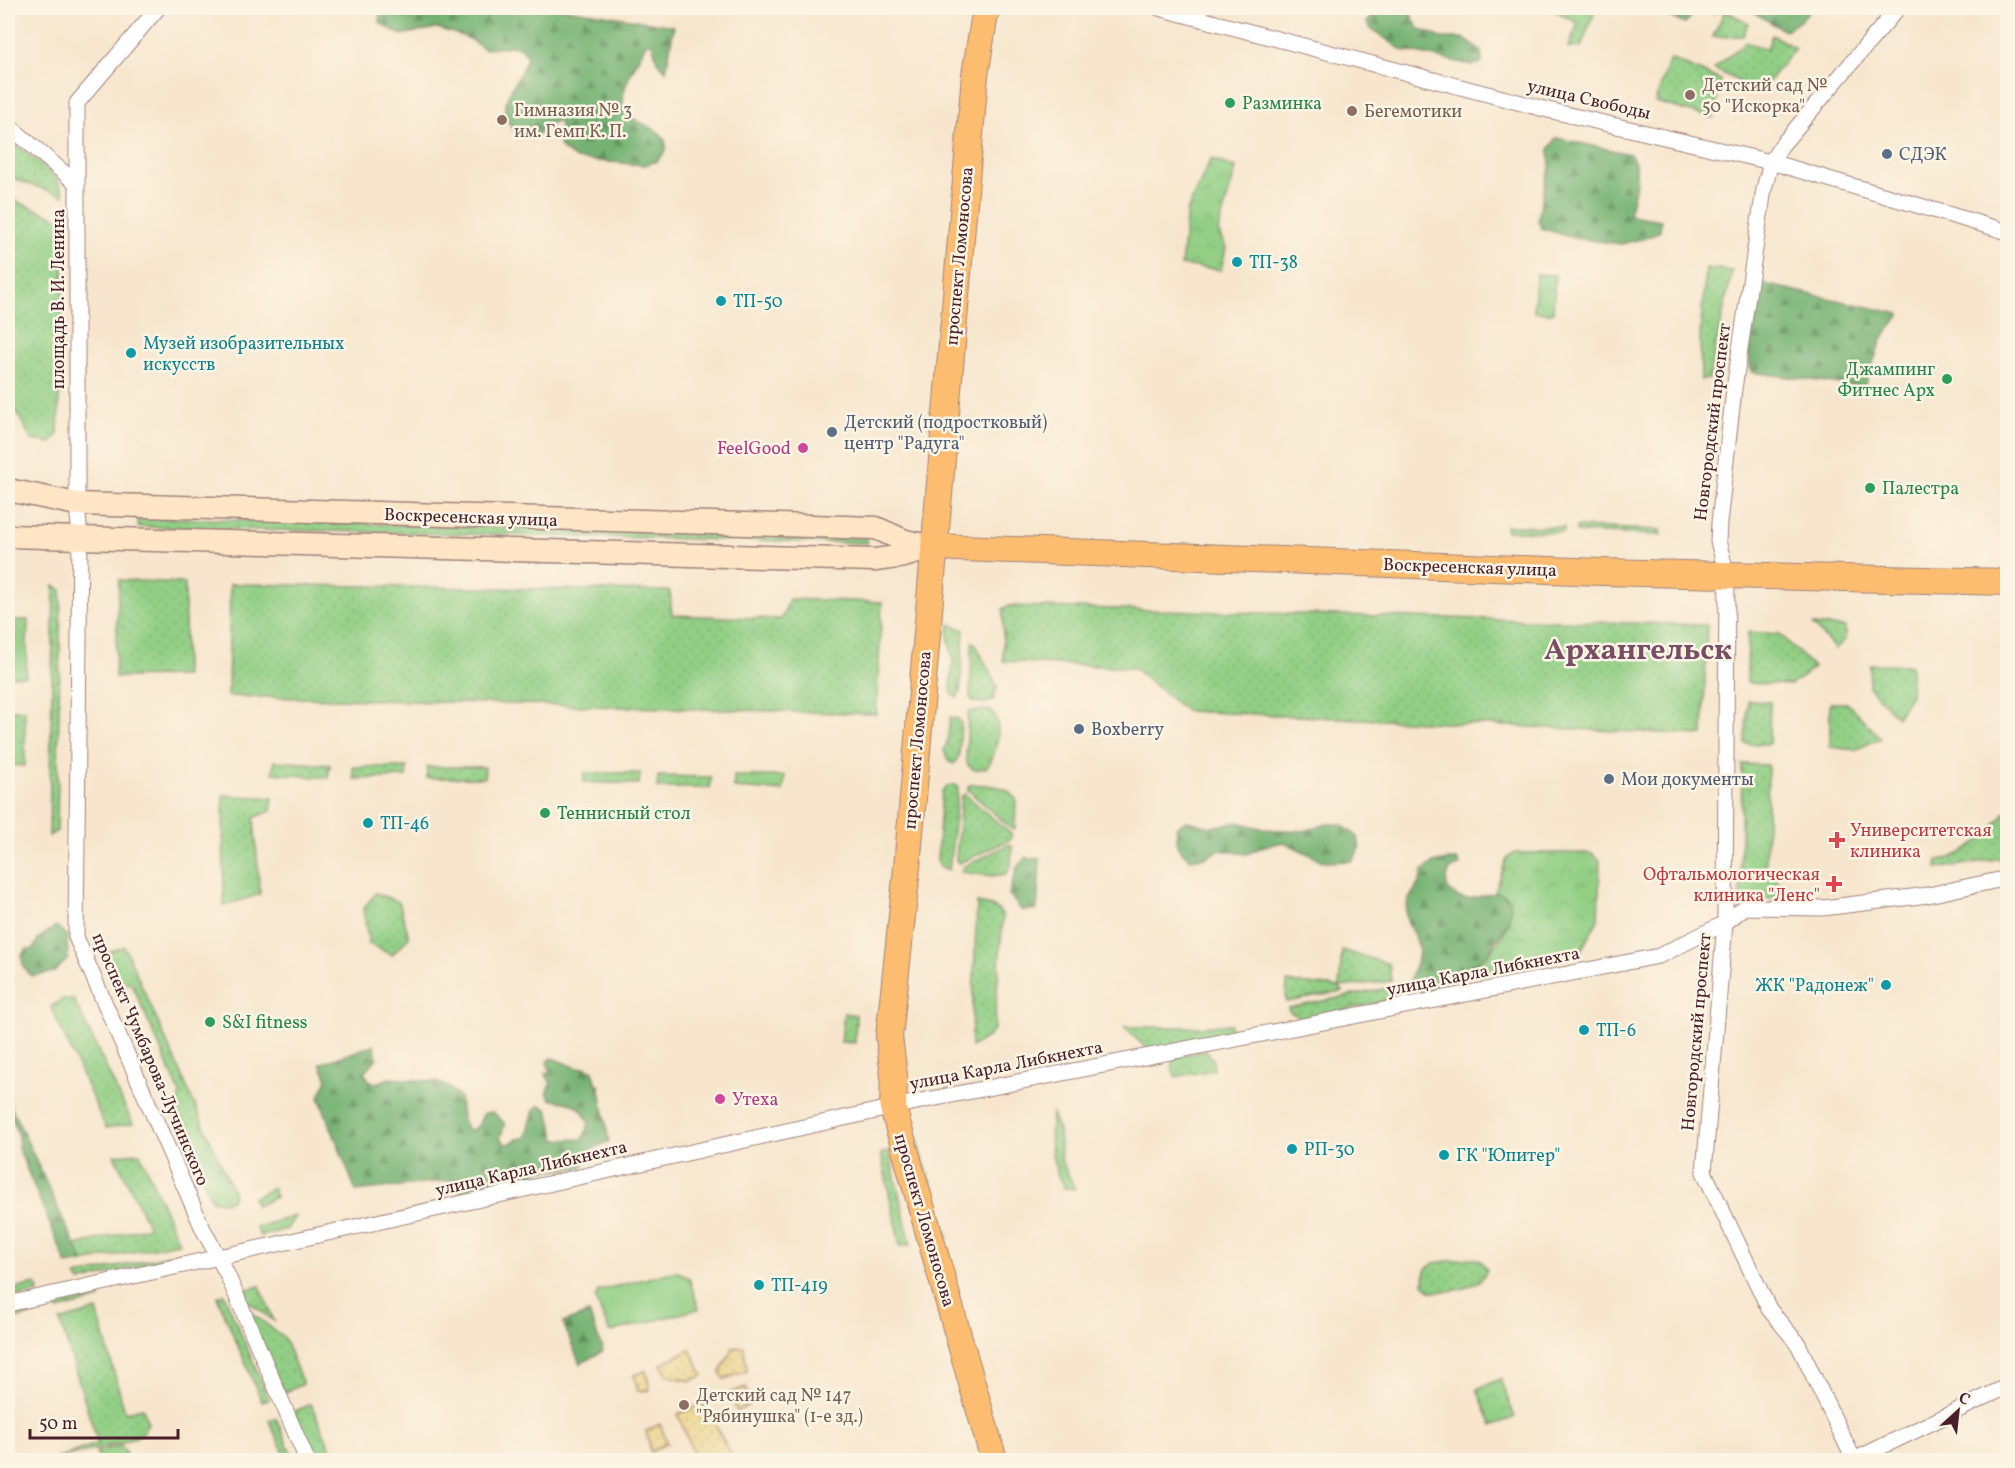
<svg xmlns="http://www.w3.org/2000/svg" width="2015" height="1468" font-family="Vollkorn,serif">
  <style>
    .grass { fill: url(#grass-dots); stroke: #6e7758; stroke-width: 1.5 }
    .forest { fill: url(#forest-firs); stroke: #60684e; stroke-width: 1.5 }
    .sand { fill: url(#sand-dots); stroke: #9c7c64; stroke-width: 1.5 }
    .park { fill: url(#park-crowns); stroke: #6e7758; stroke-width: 1.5 }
    .pitch { fill: #92cf85; stroke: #6e7758; stroke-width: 1.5 }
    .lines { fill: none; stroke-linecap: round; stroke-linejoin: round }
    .street-casing { stroke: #a0827c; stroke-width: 17 }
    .secondary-casing { stroke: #a0827c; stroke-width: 25 }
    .primary-casing { stroke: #a0827c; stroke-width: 28 }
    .street { stroke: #fff; stroke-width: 15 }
    .secondary { stroke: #fee5c5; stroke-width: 22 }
    .primary { stroke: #fcbd6f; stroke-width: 26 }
    .education-dot { fill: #8d6e63; stroke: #fcf5e5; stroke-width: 2 }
    .leisure-dot { fill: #2e9e5b; stroke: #fcf5e5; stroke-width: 2 }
    .service-dot { fill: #5c6f8a; stroke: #fcf5e5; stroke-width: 2 }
    .culture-dot { fill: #0f9aa8; stroke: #fcf5e5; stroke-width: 2 }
    .hotel-dot { fill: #d1479c; stroke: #fcf5e5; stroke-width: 2 }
    .health-dot { fill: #e0444e; stroke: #fcf5e5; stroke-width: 2 }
    .labels { text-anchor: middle; stroke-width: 5; stroke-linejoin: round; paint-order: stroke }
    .education-label { font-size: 18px; fill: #785e54; stroke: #fcf5e5; text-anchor: start }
    .street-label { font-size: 18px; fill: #4a1f2b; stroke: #fcf5e5 }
    .leisure-label { font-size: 18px; fill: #27864d; stroke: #fcf5e5; text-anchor: start }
    .service-label { font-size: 18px; fill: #4e5e75; stroke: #fcf5e5; text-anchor: start }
    .culture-label { font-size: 18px; fill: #0d838f; stroke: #fcf5e5; text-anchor: start }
    .hotel-label { font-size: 18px; fill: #b23c85; stroke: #fcf5e5; text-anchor: end }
    .health-label { font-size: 18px; fill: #be3a42; stroke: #fcf5e5; text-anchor: start }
    .town-label { font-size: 30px; font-weight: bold; fill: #794d65; stroke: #fcf5e5 }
  </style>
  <defs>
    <pattern id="grass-dots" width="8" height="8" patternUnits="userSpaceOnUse" patternTransform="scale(1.5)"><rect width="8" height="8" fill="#92cf85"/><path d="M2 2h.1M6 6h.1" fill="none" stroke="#7fb173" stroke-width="1.8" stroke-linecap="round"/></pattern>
    <pattern id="forest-firs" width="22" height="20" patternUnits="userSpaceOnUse" patternTransform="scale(1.5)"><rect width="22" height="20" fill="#75b272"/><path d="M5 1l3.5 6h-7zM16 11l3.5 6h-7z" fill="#62905e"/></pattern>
    <pattern id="sand-dots" width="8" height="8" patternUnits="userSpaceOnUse" patternTransform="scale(1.5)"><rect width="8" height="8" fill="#eeda9e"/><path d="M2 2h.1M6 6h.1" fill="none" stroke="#cebb88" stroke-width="1.8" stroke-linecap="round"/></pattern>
    <pattern id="park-crowns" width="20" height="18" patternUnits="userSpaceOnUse" patternTransform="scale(1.5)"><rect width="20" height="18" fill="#92cf85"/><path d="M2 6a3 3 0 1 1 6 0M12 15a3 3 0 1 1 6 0" fill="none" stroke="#7fb173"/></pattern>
  </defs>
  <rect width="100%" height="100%" fill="#fcf5e5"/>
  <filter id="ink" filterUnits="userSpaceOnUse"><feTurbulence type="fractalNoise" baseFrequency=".0167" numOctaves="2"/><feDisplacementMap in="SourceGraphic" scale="12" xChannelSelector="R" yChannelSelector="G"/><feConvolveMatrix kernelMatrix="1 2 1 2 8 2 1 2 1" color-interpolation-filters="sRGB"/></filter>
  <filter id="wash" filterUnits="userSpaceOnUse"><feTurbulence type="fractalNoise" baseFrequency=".008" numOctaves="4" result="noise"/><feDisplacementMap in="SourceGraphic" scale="24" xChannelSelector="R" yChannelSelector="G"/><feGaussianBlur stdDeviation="1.35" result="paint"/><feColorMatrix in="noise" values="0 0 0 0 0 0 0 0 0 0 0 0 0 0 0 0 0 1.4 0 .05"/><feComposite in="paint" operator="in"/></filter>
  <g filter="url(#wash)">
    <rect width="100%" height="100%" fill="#f7e6cd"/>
    <g class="grass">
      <polygon points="1550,8 1588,8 1595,11 1581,47 1568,48 1578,23"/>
      <polygon points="1725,10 1748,23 1743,36 1713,37"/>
      <polygon points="1772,35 1795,48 1760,92 1714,69 1745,42 1767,49"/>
      <polygon points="1670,59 1721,80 1713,118 1655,102"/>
      <path d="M8,138C24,151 62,176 64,196L8,177Z"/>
      <polygon points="8,198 65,221 58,434 51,443 32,440 8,397"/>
      <polygon points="1706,268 1732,271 1709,379 1701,380 1700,336"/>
      <polygon points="138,517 867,538 867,543 138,527"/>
      <polygon points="1506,526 1564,527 1564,532 1506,531"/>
      <polygon points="1576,527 1661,530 1661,535 1576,532"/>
      <polygon points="119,580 185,583 185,676 115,677"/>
      <polygon points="230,584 670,591 672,615 782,619 789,599 882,602 876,714 228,696"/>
      <polygon points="54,585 61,590 57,831 49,836"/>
      <polygon points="1008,606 1707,625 1703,735 1186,711 1134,668 1003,661 1003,609"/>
      <polygon points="8,620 28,620 26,676 9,676"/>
      <path d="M950,624L964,630L960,692L957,698L952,694C949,681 953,673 953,661C952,649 945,637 950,624Z"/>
      <polygon points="1813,625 1845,627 1845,640 1835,649"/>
      <polygon points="1748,632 1780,634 1814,668 1791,685 1747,683"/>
      <polygon points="972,642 975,643 997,686 993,700 987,703 973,702 970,697"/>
      <polygon points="1870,664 1911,665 1911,695 1897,717 1869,687"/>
      <polygon points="1748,701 1770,702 1769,744 1745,744"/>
      <polygon points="1830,703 1847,703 1881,738 1855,750 1830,747"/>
      <polygon points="8,710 25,710 25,766 8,765"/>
      <path d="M990,710C1004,721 997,757 986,768L974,770L968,765L966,759L968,713L971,711Z"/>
      <polygon points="950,717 958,719 961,723 959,756 954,764 948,761 944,750 947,743"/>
      <polygon points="274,761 330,765 328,778 273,773"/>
      <polygon points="1742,764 1768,765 1766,870 1782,885 1775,898 1746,901 1740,896"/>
      <polygon points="353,767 407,767 406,777 354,779"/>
      <polygon points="427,767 485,767 484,778 427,778"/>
      <polygon points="584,773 640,773 639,784 584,782"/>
      <polygon points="658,776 711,777 710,788 657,788"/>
      <polygon points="734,776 785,776 783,791 734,788"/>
      <path d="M973,784C989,786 1006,784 1016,799L1015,829L1013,830L968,790V786Z"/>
      <polygon points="956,785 958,787 949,870 940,867 937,860 942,791 947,786"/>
      <polygon points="965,794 1011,834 1011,839 959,863 956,860 961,797"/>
      <polygon points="223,795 273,798 271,811 254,818 260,894 224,906"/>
      <path d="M2007,810V857L1937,869L1938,860C1966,859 1991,831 2007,810Z"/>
      <polygon points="1009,844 1012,846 1011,866 1006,874 992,876 961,872 963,867"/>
      <polygon points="376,893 399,902 409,937 392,955 369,944 363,909"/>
      <path d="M977,903C988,905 996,905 1003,916L994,1029L989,1036L971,1047Z"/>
      <polygon points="124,946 234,1193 231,1200 224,1202 212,1200 174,1116 180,1093 132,984 113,979 102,955"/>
      <polygon points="1342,950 1389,964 1391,981 1340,987 1342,992 1286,1002 1287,982 1339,987"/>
      <polygon points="1394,987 1394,991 1386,1001 1302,1019 1289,1011 1288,1008"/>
      <polygon points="63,999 74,1000 133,1124 106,1128 51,1007"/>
      <polygon points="844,1013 856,1015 855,1043 841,1042"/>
      <polygon points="1230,1024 1232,1035 1148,1050 1124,1027 1201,1027"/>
      <polygon points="1206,1051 1213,1059 1214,1070 1175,1077 1172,1067 1174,1057"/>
      <path d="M1052,1113L1059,1131L1061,1160L1075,1189L1064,1188C1051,1164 1048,1141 1052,1113Z"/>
      <polygon points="918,1139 948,1238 939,1241 909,1142"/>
      <polygon points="889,1151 911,1245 900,1246 881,1154"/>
      <polygon points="140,1153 179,1243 83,1262 75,1245 149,1227 114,1155"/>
      <polygon points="273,1188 276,1197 256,1206 252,1198"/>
      <polygon points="295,1216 287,1229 260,1236 256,1227"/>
      <polygon points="184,1252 185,1255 80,1282 76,1276"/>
      <path d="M1471,1258L1480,1260L1487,1269C1480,1290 1449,1293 1430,1291L1424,1283L1425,1270L1434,1263Z"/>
      <polygon points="36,1284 38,1293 8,1299 8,1290"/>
      <polygon points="260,1286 274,1321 245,1299 240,1291"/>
      <polygon points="99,1293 100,1299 58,1310 56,1304"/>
      <polygon points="224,1294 269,1399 262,1402 217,1297"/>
      <polygon points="41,1307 42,1312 8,1321 8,1314"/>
      <polygon points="246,1308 284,1338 303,1384 283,1393"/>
      <polygon points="97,1310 125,1412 143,1408 148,1423 142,1434 124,1442 53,1460 98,1443 60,1321"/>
      <polygon points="311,1404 336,1460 314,1460 293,1412"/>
      <polygon points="276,1418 294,1460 287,1460 269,1421"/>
      <polygon points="121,1445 129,1460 100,1460 96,1452"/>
    </g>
    <g class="forest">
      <path d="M379,8H561L674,26L666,71L658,63L652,43H646C639,61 625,78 623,99C621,129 669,120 666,151L657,161L644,165L576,159L561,148L559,144L560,123L555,121L536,136L519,135C488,108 517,86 527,58L522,48L510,46L485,49L466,37L437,28L401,35L380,23Z"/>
      <polygon points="1373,8 1408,8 1418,28 1441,38 1463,38 1481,51 1482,63 1472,65 1402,50 1369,27 1367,22 1371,19"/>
      <polygon points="1652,8 1718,8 1714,13 1706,9 1696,10 1685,24"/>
      <polygon points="1747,8 1812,8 1800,21 1785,31"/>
      <path d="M1557,138L1630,154C1643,172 1633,194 1629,215L1661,220L1660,231L1649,237L1621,244L1573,238L1541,228L1538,219L1546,179L1550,169L1549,149Z"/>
      <polygon points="1760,283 1900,314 1882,339 1864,387 1751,372 1748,347 1751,328 1759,309"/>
      <polygon points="1187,821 1211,827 1238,822 1264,829 1304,831 1327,824 1341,824 1358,837 1360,849 1352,861 1325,862 1284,842 1264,846 1247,854 1219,850 1206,857 1190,859 1178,848 1176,827"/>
      <polygon points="1025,858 1040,859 1037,910 1021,910 1009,894 1017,867"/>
      <path d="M1447,860H1457L1460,865L1450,870C1446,878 1444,885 1451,892C1466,908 1484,891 1501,893L1510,901V920L1485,957L1467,968L1454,985L1435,991L1420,992L1410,985C1409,971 1420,963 1419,949C1417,935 1404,925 1406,909C1407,895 1422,886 1422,871L1433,863Z"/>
      <polygon points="56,926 67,936 68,959 54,972 32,976 23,967 22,955 27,949 33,950 38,939"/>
      <path d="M374,1045L377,1058L364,1073L370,1081L376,1083L390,1078L438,1082L450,1088L460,1098C462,1112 459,1120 470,1131L478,1126L484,1113L493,1112L505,1124L500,1138L507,1145L517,1139L526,1138L534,1110L540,1105L548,1110L556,1140L583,1139L589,1124C579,1099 572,1105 550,1099L547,1092L551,1083L545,1073L550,1071L547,1062L552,1058L578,1068L585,1067L593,1071L598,1088L599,1084L609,1141L593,1149L581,1169C567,1166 553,1171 539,1170L529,1179L517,1180L506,1187L482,1185L463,1195L453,1180L356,1191L319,1097L327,1079L320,1064Z"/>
      <path d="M8,1100L75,1245L83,1262L67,1265L18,1148C22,1131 7,1117 8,1100Z"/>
      <polygon points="589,1313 603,1351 580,1364 563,1323"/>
    </g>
    <g class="sand">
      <polygon points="744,1347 747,1371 724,1379 720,1372 733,1348"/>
      <polygon points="690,1350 703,1375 691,1381 668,1376 661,1364"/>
      <polygon points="646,1371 650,1390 638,1391 634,1375"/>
      <polygon points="746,1387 750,1405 737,1411 730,1393"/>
      <polygon points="704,1404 734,1460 696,1460 678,1414"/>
      <polygon points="660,1424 667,1443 651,1452 646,1431"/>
    </g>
    <g class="park">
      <polygon points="1211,159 1236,168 1218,231 1226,248 1221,270 1181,265 1187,211"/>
      <polygon points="1536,274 1555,275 1553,313 1534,312"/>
      <path d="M1513,853H1592L1600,860L1598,920L1580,952L1513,961L1511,967L1473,971L1462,977C1468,966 1477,964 1486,956C1500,943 1514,920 1510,901L1506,895L1495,892L1507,858Z"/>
      <polygon points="1500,1379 1515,1417 1492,1426 1477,1389"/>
    </g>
    <polygon class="pitch" points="676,1271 689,1278 699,1309 610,1332 595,1299 598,1291"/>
  </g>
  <g filter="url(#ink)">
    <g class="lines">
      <defs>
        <g id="street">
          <polyline points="158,8 77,103 77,504 80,537 76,937 203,1229 227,1274 307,1460"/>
          <polyline points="1159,8 1548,110 1771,162 2008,232"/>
          <polyline points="1898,8 1781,146 1771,162 1764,189 1734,389 1719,523 1718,541 1727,575 1725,923 1704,1172 1769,1309 1798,1344 1854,1460 2008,1386"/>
          <polyline points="8,125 77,184"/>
          <polyline points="8,1304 921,1101 1659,956 1725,923 1745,907 1823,908 1928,895 2008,878"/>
        </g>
        <g id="secondary">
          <polyline points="8,490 77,504 876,528 905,541 934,547"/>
          <polyline points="8,536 875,560 904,556 931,548"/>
        </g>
        <g id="primary">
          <polyline points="986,8 975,75 906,879 889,1037 894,1076 893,1108 994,1460"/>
          <polyline points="934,547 1602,572 2008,582"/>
        </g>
      </defs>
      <use href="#street" class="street-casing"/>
      <use href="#secondary" class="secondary-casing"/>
      <use href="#primary" class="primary-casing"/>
      <use href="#street" class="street"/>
      <use href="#secondary" class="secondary"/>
      <use href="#primary" class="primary"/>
    </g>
  </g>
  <g class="education-dot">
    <circle cx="1690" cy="95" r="6"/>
    <circle cx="1352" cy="111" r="6"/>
    <circle cx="502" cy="120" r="6"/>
    <circle cx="684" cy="1405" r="6"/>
  </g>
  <g class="leisure-dot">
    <circle cx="1230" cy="103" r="6"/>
    <circle cx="1947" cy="379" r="6"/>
    <circle cx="1870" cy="488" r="6"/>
    <circle cx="545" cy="813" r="6"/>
    <circle cx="210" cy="1022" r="6"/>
  </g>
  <g class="service-dot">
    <circle cx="1887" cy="154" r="6"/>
    <circle cx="832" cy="432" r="6"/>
    <circle cx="1079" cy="729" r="6"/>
    <circle cx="1609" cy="779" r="6"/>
  </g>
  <g class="culture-dot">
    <circle cx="1237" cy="262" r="6"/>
    <circle cx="721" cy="301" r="6"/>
    <circle cx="131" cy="353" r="6"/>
    <circle cx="368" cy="823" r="6"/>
    <circle cx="1886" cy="985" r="6"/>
    <circle cx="1584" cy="1030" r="6"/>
    <circle cx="1292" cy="1149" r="6"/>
    <circle cx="1444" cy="1155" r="6"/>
    <circle cx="759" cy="1285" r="6"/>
  </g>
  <g class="hotel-dot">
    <circle cx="803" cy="448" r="6"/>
    <circle cx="720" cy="1099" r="6"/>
  </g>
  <g class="health-dot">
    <path d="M1834 831h6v6h6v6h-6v6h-6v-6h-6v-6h6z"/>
    <path d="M1831 875h6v6h6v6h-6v6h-6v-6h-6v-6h6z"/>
  </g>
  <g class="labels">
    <g class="education-label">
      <text x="1702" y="91">Детский сад №<tspan x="1702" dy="21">50 "Искорка"</tspan></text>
      <text x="514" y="116">Гимназия № 3<tspan x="514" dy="21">им. Гемп К. П.</tspan></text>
      <text x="1364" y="117">Бегемотики</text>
      <text x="696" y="1401">Детский сад № 147<tspan x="696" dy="21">"Рябинушка" (1-е зд.)</tspan></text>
    </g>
    <g class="street-label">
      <text transform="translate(1589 99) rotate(13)" y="6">улица Свободы</text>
      <text transform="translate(959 256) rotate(-85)" y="6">проспект Ломоносова</text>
      <text transform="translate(58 299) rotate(-90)" y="6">площадь В. И. Ленина</text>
      <text transform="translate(1712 422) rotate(-83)" y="6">Новгородский проспект</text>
      <text transform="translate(471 517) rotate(2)" y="6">Воскресенская улица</text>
      <text transform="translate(1470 567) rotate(2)" y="6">Воскресенская улица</text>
      <text transform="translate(917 740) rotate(-85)" y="6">проспект Ломоносова</text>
      <text transform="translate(1483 971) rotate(-11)" y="6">улица Карла Либкнехта</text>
      <text transform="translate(1696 1032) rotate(-85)" y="6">Новгородский проспект</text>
      <text transform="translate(151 1059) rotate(67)" y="6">проспект Чумбарова-Лучинского</text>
      <text transform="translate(1006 1065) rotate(-11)" y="6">улица Карла Либкнехта</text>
      <text transform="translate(531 1168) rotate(-13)" y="6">улица Карла Либкнехта</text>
      <text transform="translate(925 1220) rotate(74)" y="6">проспект Ломоносова</text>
    </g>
    <g class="leisure-label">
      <text x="1242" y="109">Разминка</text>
      <text x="1935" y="375" text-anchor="end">Джампинг<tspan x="1935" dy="21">Фитнес Арх</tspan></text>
      <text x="1882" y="494">Палестра</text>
      <text x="557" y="819">Теннисный стол</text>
      <text x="222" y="1028">S&amp;I fitness</text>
    </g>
    <g class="service-label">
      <text x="1899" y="160">СДЭК</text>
      <text x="844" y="428">Детский (подростковый)<tspan x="844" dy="21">центр "Радуга"</tspan></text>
      <text x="1091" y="735">Boxberry</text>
      <text x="1621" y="785">Мои документы</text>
    </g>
    <g class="culture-label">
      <text x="1249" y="268">ТП-38</text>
      <text x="733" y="307">ТП-50</text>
      <text x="143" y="349">Музей изобразительных<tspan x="143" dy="21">искусств</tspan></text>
      <text x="380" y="829">ТП-46</text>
      <text x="1874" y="991" text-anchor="end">ЖК "Радонеж"</text>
      <text x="1596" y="1036">ТП-6</text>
      <text x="1304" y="1155">РП-30</text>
      <text x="1456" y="1161">ГК "Юпитер"</text>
      <text x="771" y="1291">ТП-419</text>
    </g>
    <g class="hotel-label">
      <text x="791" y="454">FeelGood</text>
      <text x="732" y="1105" text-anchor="start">Утеха</text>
    </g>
    <g class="health-label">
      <text x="1850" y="836">Университетская<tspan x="1850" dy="21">клиника</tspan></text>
      <text x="1820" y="880" text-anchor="end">Офтальмологическая<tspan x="1820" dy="21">клиника "Ленс"</tspan></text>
    </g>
    <g class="town-label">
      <text x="1638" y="659">Архангельск</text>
    </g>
  </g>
  <rect width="2015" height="1468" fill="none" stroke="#fcf5e5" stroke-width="30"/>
  <g transform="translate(1958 1411) rotate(27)" stroke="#fcf5e5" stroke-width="4.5" paint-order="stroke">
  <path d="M0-4.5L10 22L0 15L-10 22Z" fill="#4a1f2b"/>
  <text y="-9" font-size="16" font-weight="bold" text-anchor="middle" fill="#4a1f2b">С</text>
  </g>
  <path d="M30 1429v9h148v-9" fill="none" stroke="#4a1f2b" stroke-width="3"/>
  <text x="39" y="1429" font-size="18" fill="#4a1f2b" stroke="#fcf5e5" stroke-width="4.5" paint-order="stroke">50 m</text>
</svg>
